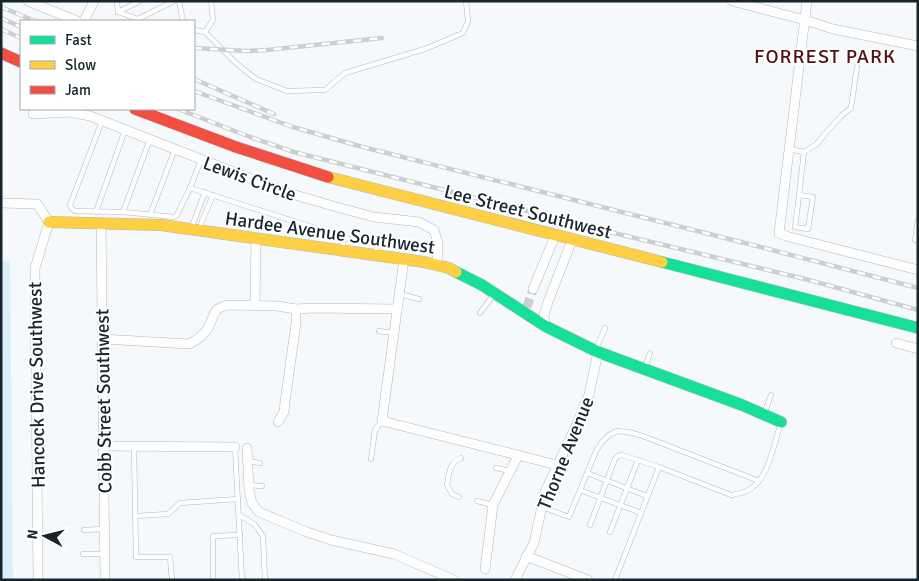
<svg xmlns="http://www.w3.org/2000/svg" width="919" height="581" font-family="Signika,sans-serif">
  <style>
    .grass { fill: #dcf0f9 }
    .lines { fill: none; stroke-linecap: round; stroke-linejoin: round }
    .street-tunnel { stroke: #c9cfd2; stroke-width: 9; stroke-dasharray: 9 4.5; stroke-linecap: butt }
    .lane-casing { stroke: #b1b9bd; stroke-width: 5.5 }
    .street-casing { stroke: #b1b9bd; stroke-width: 10 }
    .fast-casing { stroke: #b1b9bd; stroke-width: 12 }
    .slow-casing { stroke: #b1b9bd; stroke-width: 12 }
    .jam-casing { stroke: #b1b9bd; stroke-width: 12 }
    .lane { stroke: #fefefe; stroke-width: 4.5 }
    .street { stroke: #fefefe; stroke-width: 9 }
    .fast { stroke: #16e098; stroke-width: 11 }
    .slow { stroke: #ffcf43; stroke-width: 11 }
    .jam { stroke: #f24e42; stroke-width: 11 }
    .rail-casing { stroke: #cccecf; stroke-width: 4.5 }
    .rail { stroke: #fff; stroke-width: 2.5; stroke-dasharray: 8; stroke-linecap: butt }
    .labels { text-anchor: middle; stroke-width: 4; stroke-linejoin: round; paint-order: stroke }
    .street-label { font-size: 19px; fill: #17252c; stroke: #fff }
    .neighbourhood-label { font-size: 20px; letter-spacing: 1px; fill: #540f17; stroke: #fff }
  </style>
  <rect width="100%" height="100%" fill="#f6f9fb"/>
  <polygon class="grass" points="1,261 10,261 13,580 1,580"/>
  <g class="lines">
    <polyline class="street-tunnel" points="527,307 533,289"/>
    <defs>
      <g id="lane">
        <polyline points="117,1 118,12"/>
        <polyline points="179,1 183,21"/>
        <polyline points="118,12 138,19 141,21"/>
        <polyline points="118,12 140,1"/>
        <polyline points="138,19 174,1"/>
        <polyline points="194,30 205,32 237,64 256,79 287,91 325,90 345,73 425,49 463,33 468,21 466,1"/>
        <polyline points="205,32 213,20 211,1"/>
        <polyline points="102,121 70,205 71,208 75,211 123,212 174,217 177,215 190,188 340,236 343,238 343,249"/>
        <polyline points="789,149 804,152 817,144 824,135 841,116 851,108 857,67"/>
        <polyline points="190,188 201,160"/>
        <polygon points="799,195 813,197 808,229 795,227"/>
        <polyline points="799,195 804,152"/>
        <polyline points="96,212 125,130"/>
        <polyline points="123,212 150,139"/>
        <polyline points="150,215 175,149"/>
        <polyline points="191,229 205,192"/>
        <polyline points="200,229 202,221 213,195"/>
        <polyline points="343,238 374,242 377,245 376,253"/>
        <polyline points="915,240 918,220"/>
        <polyline points="399,294 419,299"/>
        <polyline points="480,313 494,294"/>
        <polyline points="379,331 394,333"/>
        <polyline points="596,349 605,328"/>
        <polyline points="645,367 650,353"/>
        <polyline points="764,414 771,395"/>
        <polyline points="134,447 136,557 170,557 172,580"/>
        <polyline points="235,447 242,580"/>
        <polyline points="371,459 375,430 382,421"/>
        <polyline points="248,461 260,463"/>
        <polyline points="496,468 510,471"/>
        <polyline points="587,473 647,496"/>
        <polyline points="249,485 262,486"/>
        <polyline points="580,490 641,513"/>
        <path d="M459,497L452,494L447,485C449,475 449,462 461,458"/>
        <polyline points="477,501 493,505"/>
        <polyline points="542,507 569,517 596,451 602,442 609,435 617,431 628,432 643,436 759,481"/>
        <polyline points="239,515 254,524 263,536 265,580"/>
        <polyline points="135,516 168,514 180,503 238,499"/>
        <polyline points="590,525 615,459 618,456 622,455 659,467"/>
        <polyline points="84,530 104,529"/>
        <polyline points="610,532 638,460"/>
        <polyline points="83,554 105,554"/>
        <polyline points="213,580 213,536 240,535"/>
        <path d="M615,580L659,467L731,495C739,494 747,492 753,487C769,475 775,441 781,422"/>
      </g>
      <g id="street">
        <polyline points="28,1 77,21"/>
        <polyline points="732,1 805,20 833,29 918,46"/>
        <polyline points="807,1 779,233 786,236 918,270"/>
        <polyline points="84,21 94,1"/>
        <polyline points="33,114 69,112 90,116 285,192 340,208 374,217 419,222 434,230 438,243 437,265"/>
        <polyline points="1,203 37,204 49,222 35,268 38,580"/>
        <polyline points="101,223 105,580"/>
        <polyline points="404,259 382,421 557,465"/>
        <polyline points="533,289 555,236"/>
        <polyline points="255,305 256,238"/>
        <polyline points="545,326 544,315 548,302 572,240"/>
        <path d="M102,339L189,344C197,340 203,336 208,328C216,315 210,310 227,305L277,306L296,309L313,308L397,309"/>
        <polyline points="896,343 918,349"/>
        <polyline points="278,422 284,412 285,402 296,323 296,309"/>
        <polyline points="103,446 235,447"/>
        <polyline points="247,448 249,490 252,503 259,512 307,532 331,540 394,554 454,580"/>
        <polyline points="526,556 588,580"/>
        <polyline points="485,569 493,505 518,456"/>
        <polyline points="515,580 534,543 545,492 576,426 589,395 598,352"/>
      </g>
      <g id="fast">
        <polyline points="662,262 918,328"/>
        <polyline points="456,272 482,285 545,326 598,352 742,405 781,422"/>
      </g>
      <g id="slow">
        <polyline points="328,177 662,262"/>
        <polyline points="49,222 161,225 424,262 449,268 456,272"/>
      </g>
      <g id="jam">
        <polyline points="1,53 21,62"/>
        <polyline points="135,109 236,147 328,177"/>
      </g>
    </defs>
    <use href="#lane" class="lane-casing"/>
    <use href="#street" class="street-casing"/>
    <use href="#fast" class="fast-casing"/>
    <use href="#slow" class="slow-casing"/>
    <use href="#jam" class="jam-casing"/>
    <use href="#lane" class="lane"/>
    <use href="#street" class="street"/>
    <use href="#fast" class="fast"/>
    <use href="#slow" class="slow"/>
    <use href="#jam" class="jam"/>
    <defs>
      <g id="rail">
        <polyline points="1,7 35,21"/>
        <polyline points="1,18 21,27"/>
        <polyline points="1,29 21,38"/>
        <polyline points="194,48 247,51 267,50 382,38"/>
        <polyline points="194,79 274,114"/>
        <polyline points="194,91 293,127 359,146 745,243 918,288"/>
        <polyline points="178,109 250,137 294,152 614,233 809,280 918,310"/>
      </g>
    </defs>
    <use href="#rail" class="rail-casing"/>
    <use href="#rail" class="rail"/>
  </g>
  <g class="labels">
    <g class="street-label">
      <text transform="translate(250 178) rotate(20)" y="7">Lewis Circle</text>
      <text transform="translate(528 211) rotate(14)" y="7">Lee Street Southwest</text>
      <text transform="translate(330 232) rotate(8)" y="7">Hardee Avenue Southwest</text>
      <text transform="translate(36 385) rotate(-91)" y="7">Hancock Drive Southwest</text>
      <text transform="translate(103 401) rotate(-91)" y="7">Cobb Street Southwest</text>
      <text transform="translate(565 453) rotate(-68)" y="7">Thorne Avenue</text>
    </g>
    <g class="neighbourhood-label">
      <text x="825" y="63">FORREST PARK</text>
    </g>
  </g>
  <rect width="919" height="581" fill="none" stroke="#17252c" stroke-width="5"/>
  <rect x="20" y="20" width="175" height="90" fill="#ffffff" stroke="#a2a8ab"/>
  <rect x="30" y="36" width="25" height="8" fill="#16e098" stroke="#a2a8ab"/>
  <text x="65" y="45" font-size="15" fill="#17252c">Fast</text>
  <rect x="30" y="61" width="25" height="8" fill="#ffcf43" stroke="#a2a8ab"/>
  <text x="65" y="70" font-size="15" fill="#17252c">Slow</text>
  <rect x="30" y="86" width="25" height="8" fill="#f24e42" stroke="#a2a8ab"/>
  <text x="65" y="95" font-size="15" fill="#17252c">Jam</text>
  <g transform="translate(45 536) rotate(277)" stroke="#ffffff" stroke-width="4" paint-order="stroke">
  <path d="M0-4L9 19L0 12L-9 19Z" fill="#17252c"/>
  <text y="-8" font-size="14" font-weight="bold" text-anchor="middle" fill="#17252c">N</text>
  </g>
</svg>
